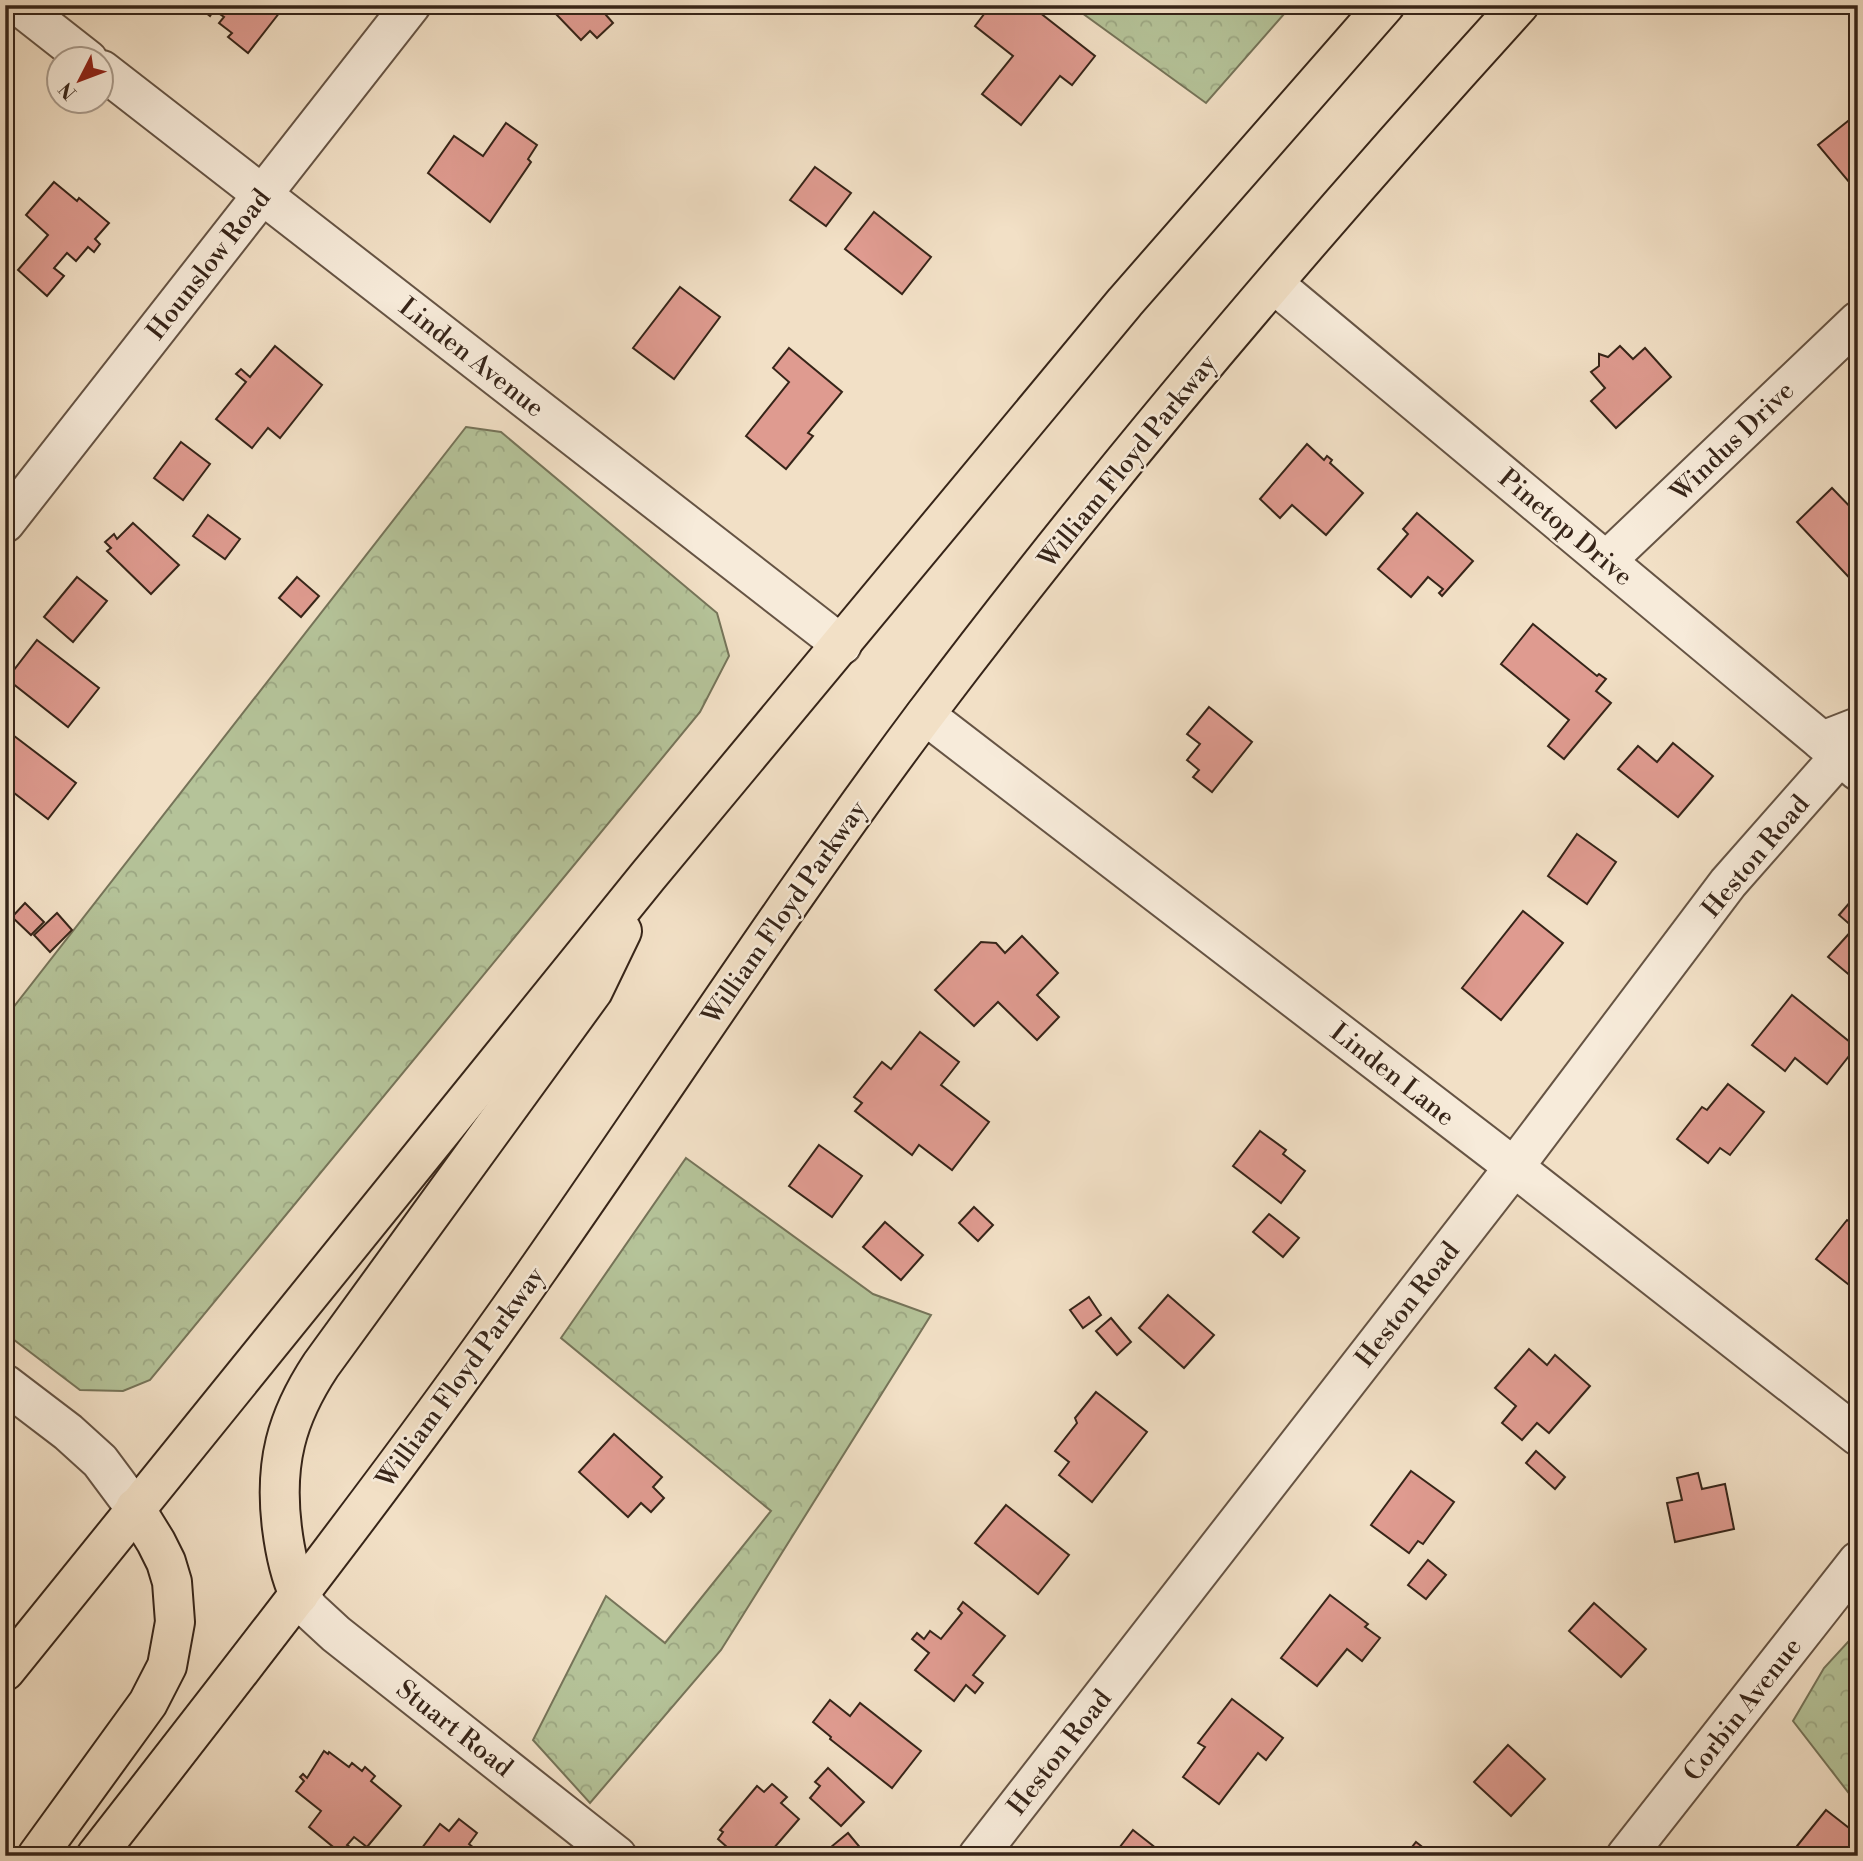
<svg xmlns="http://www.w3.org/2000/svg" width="1863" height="1861" font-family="'Libre Bodoni',serif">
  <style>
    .forest { fill: url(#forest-crowns); stroke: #767459; stroke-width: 2 }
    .building { fill: #df9b90; stroke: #372519; stroke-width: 2 }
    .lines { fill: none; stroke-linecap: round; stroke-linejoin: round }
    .minor-casing { stroke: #665444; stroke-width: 42 }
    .trunk-casing { stroke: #372519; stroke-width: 42 }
    .minor { stroke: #f7ebda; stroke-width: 38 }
    .trunk { stroke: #f2e0c6; stroke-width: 38 }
    .labels { text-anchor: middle; stroke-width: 5; stroke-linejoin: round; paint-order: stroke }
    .street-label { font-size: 26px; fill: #372519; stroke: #f7ebda }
  </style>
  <defs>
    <pattern id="forest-crowns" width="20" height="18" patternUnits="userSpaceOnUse" patternTransform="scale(1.75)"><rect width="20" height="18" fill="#b5c399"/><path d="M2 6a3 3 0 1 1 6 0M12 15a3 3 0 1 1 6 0" fill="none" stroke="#9ca783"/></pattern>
  </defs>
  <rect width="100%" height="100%" fill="#f2e0c6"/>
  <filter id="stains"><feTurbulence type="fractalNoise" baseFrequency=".00286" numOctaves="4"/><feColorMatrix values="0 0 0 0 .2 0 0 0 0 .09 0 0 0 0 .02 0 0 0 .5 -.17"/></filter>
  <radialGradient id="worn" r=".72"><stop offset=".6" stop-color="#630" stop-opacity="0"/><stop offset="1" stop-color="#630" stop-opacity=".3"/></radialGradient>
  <g class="forest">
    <polygon points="779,5 853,5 812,14 782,10"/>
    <polygon points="1071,5 1292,5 1206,103"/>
    <polygon points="466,427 501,432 717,613 729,656 700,712 150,1380 123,1391 80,1390 5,1333 5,1018"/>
    <polygon points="686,1158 873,1294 931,1315 721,1650 590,1803 533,1740 606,1596 665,1643 771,1511 561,1338"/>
    <polygon points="1858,1631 1858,1805 1793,1721 1824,1668"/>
  </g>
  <g class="building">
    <polygon points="196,5 271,5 280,12 248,53 228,37 232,33 219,23 224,17 214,10 210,16"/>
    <polygon points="561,5 616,5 606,15 613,23 597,38 590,31 581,40 554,12"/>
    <polygon points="991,5 1030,5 1095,56 1072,85 1060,76 1021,125 982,94 1013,56 975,26"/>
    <polygon points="1858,113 1858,185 1854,188 1818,145"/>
    <polygon points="506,123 537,145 528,159 531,162 490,222 428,173 454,136 483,156"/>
    <polygon points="815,167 851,193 826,226 790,200"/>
    <polygon points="54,182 77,201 79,198 109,223 95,239 100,244 94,252 88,247 76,261 67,253 54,268 64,276 47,296 18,270 48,235 26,215"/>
    <polygon points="874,212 931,257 902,294 845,249"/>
    <polygon points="680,287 720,317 674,379 633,348"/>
    <polygon points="275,346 322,385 280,438 268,428 252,448 216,419 246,382 236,374 241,369 250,377"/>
    <polygon points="1620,346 1633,359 1645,348 1671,377 1616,428 1591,401 1605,388 1591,372 1599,366 1599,354 1608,357"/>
    <polygon points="789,348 842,392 808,433 813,436 786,469 746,436 789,382 773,368"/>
    <polygon points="181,442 210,464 183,500 154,478"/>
    <polygon points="1307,444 1324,460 1327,456 1332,460 1330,463 1363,493 1326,535 1292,505 1280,518 1260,499"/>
    <polygon points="1832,488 1858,515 1858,587 1797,522"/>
    <polygon points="1417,513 1473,561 1442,596 1439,593 1443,589 1428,577 1411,597 1378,569 1408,534 1403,529"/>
    <polygon points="208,515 240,539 225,559 193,536"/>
    <polygon points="133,523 179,565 151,594 107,551 111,548 105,542 114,534 117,539"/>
    <polygon points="77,577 107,601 73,642 44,617"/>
    <polygon points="297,577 319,596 301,617 279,598"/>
    <polygon points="1533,624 1597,676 1599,674 1606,679 1596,691 1611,703 1564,759 1548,746 1569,720 1501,664"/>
    <polygon points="37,640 99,688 68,727 7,679"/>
    <polygon points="1209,707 1252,742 1212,792 1193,777 1199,770 1187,760 1200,744 1187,734"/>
    <polygon points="5,729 76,783 48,819 5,786"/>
    <polygon points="1673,743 1713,776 1678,817 1618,769 1638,746 1657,762"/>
    <polygon points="1577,834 1616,862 1587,904 1548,876"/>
    <polygon points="1858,893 1858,982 1828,957 1854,928 1839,915"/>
    <polygon points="25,903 44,922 31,935 12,917"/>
    <polygon points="1523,911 1563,943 1501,1020 1462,988"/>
    <polygon points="57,913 72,930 50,952 34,935"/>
    <polygon points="1022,936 1058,973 1037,995 1059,1017 1037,1040 998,1002 974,1026 935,990 981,942 996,943 1005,953"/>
    <polygon points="1792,995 1856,1047 1827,1084 1795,1058 1785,1071 1752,1045"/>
    <polygon points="920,1032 959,1062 941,1085 989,1122 952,1170 919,1145 912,1155 855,1111 862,1103 854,1097 882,1062 891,1069"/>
    <polygon points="1728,1084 1764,1112 1730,1155 1720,1148 1708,1163 1677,1139 1702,1107 1707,1110"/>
    <polygon points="1260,1131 1286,1150 1283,1154 1305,1171 1281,1203 1233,1166"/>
    <polygon points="819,1145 862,1176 832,1217 789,1186"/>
    <polygon points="974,1207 993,1225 978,1241 959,1223"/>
    <polygon points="1269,1214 1299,1238 1283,1257 1253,1232"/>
    <polygon points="1847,1220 1858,1228 1858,1292 1816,1259"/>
    <polygon points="885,1222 923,1255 901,1280 863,1247"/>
    <polygon points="1168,1295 1214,1335 1184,1368 1139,1328"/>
    <polygon points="1089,1297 1101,1315 1083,1328 1070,1310"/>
    <polygon points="1111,1318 1131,1342 1117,1355 1096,1331"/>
    <polygon points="1529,1349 1547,1365 1555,1355 1590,1386 1549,1433 1537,1423 1522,1440 1502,1423 1516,1406 1495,1388"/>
    <polygon points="1096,1392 1147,1432 1092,1502 1059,1475 1069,1462 1055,1451 1077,1423 1075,1418"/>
    <polygon points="614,1434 662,1477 653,1487 664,1498 651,1512 641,1503 628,1517 579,1472"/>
    <polygon points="1536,1451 1565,1477 1555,1489 1526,1463"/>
    <polygon points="1411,1471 1454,1502 1423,1544 1418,1541 1409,1553 1371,1525"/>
    <polygon points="1698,1473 1702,1489 1725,1484 1734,1529 1675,1542 1667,1503 1682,1500 1677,1478"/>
    <polygon points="1006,1505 1069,1555 1038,1594 975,1543"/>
    <polygon points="1428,1560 1446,1575 1426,1599 1408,1585"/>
    <polygon points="1330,1595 1368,1624 1365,1627 1380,1638 1362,1661 1347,1649 1317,1686 1281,1658"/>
    <polygon points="963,1602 1005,1636 973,1675 983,1683 975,1693 966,1685 954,1701 915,1670 929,1653 912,1639 917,1633 924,1639 930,1631 941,1639 962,1613 958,1609"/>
    <polygon points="1594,1603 1646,1649 1621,1677 1569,1631"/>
    <polygon points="1232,1699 1283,1738 1266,1760 1258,1753 1219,1804 1183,1777 1205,1747 1198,1743"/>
    <polygon points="830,1700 850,1716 860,1703 921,1751 892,1788 830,1739 831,1737 813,1722"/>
    <polygon points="1508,1745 1545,1779 1511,1816 1474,1782"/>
    <polygon points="324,1751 328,1754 329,1752 349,1767 352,1763 362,1771 365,1767 375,1776 371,1781 401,1806 367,1847 354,1837 347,1845 350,1847 343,1855 309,1827 321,1811 296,1791 304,1781 300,1777 303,1774 307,1778"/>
    <polygon points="828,1768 864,1802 841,1826 810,1798 820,1786 815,1782"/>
    <polygon points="772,1784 787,1797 781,1803 799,1819 767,1856 737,1856 718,1839 723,1832 720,1830 757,1786 764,1792"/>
    <polygon points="1826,1810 1858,1835 1858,1854 1789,1856"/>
    <polygon points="459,1819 477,1833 469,1844 484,1856 416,1856 440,1824 449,1831"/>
    <polygon points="1133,1830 1166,1856 1113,1856"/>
    <polygon points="848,1833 863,1851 857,1856 839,1856 831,1847"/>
    <polygon points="1416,1842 1434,1856 1405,1856"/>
  </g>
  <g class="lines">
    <defs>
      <g id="minor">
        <polyline points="18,5 88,60"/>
        <polyline points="102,70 842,645"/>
        <polyline points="1274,284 1858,771"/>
        <polyline points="5,523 411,5"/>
        <polyline points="1606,561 1858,321"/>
        <polyline points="925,715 1514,1167 1858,1436"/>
        <polyline points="1822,741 1858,727"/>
        <polyline points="5,1384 68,1432 100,1461 135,1508"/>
        <polyline points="299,1595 310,1610 336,1634 617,1856"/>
        <polyline points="978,1856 1514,1167 1728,883 1840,756"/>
        <polyline points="1626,1856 1858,1561"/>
      </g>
      <g id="trunk">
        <path d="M299,1595C289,1573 285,1552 282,1528C274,1464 286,1418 321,1365L593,991L622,931"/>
        <polyline points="5,1671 648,876 1125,302 1385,5"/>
        <polyline points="37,1856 148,1703 167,1666 175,1622 172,1582 166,1562 156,1542 135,1508"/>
        <path d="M96,1856C248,1661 400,1467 541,1265C669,1082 790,895 924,716C1110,469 1311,234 1519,5"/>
      </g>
    </defs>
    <use href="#minor" class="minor-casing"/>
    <use href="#trunk" class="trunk-casing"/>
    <use href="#minor" class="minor"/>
    <use href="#trunk" class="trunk"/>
  </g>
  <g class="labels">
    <g class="street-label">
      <text transform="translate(208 264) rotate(-52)" y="9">Hounslow Road</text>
      <text transform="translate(472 357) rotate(38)" y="9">Linden Avenue</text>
      <text transform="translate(1732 441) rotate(-44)" y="9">Windus Drive</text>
      <text transform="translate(1127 461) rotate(-51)" y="9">William Floyd Parkway</text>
      <text transform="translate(1566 527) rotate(40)" y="9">Pinetop Drive</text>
      <text transform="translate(1755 856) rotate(-50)" y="9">Heston Road</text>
      <text transform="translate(784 912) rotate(-55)" y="9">William Floyd Parkway</text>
      <text transform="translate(1393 1074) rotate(38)" y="9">Linden Lane</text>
      <text transform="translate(1407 1304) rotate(-52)" y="9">Heston Road</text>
      <text transform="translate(460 1377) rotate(-54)" y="9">William Floyd Parkway</text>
      <text transform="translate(1742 1709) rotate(-52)" y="9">Corbin Avenue</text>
      <text transform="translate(455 1728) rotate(38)" y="9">Stuart Road</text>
      <text transform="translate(1059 1752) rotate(-52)" y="9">Heston Road</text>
    </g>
  </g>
  <rect width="1863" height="1861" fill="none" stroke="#f2e0c6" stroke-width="28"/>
  <rect x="7" y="7" width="1849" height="1847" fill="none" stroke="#372519" stroke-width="3.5"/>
  <rect x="14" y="14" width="1835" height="1833" fill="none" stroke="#372519" stroke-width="2"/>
  <g transform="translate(80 80) rotate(228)"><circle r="33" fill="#f7ebda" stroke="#aa9c8d" stroke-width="2"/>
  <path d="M0-5L12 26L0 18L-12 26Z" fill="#8f2418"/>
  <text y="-10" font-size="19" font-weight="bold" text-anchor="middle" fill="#372519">N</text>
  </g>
  <rect width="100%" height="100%" filter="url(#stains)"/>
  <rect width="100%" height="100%" fill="url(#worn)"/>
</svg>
